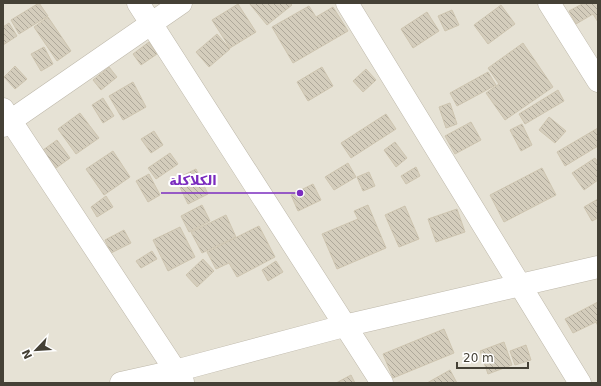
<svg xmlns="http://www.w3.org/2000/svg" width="601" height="386" font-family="'DejaVu Sans','Noto Sans Arabic',sans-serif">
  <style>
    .residential { fill: #e6e2d5 }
    .building { fill: url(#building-back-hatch); stroke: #cec5b0 }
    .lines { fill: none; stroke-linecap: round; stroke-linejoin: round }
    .street-casing { stroke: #beb8aa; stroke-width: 23 }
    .street { stroke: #fff; stroke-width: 22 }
    .leader { fill: none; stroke: #7b2cbf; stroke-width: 1.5 }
    .callout-dot { fill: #7b2cbf; stroke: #fff; stroke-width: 1.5 }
    .callout-label { font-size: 13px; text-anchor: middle; font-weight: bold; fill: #7b2cbf; stroke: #fff; stroke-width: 4; stroke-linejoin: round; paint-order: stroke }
  </style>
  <defs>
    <pattern id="building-back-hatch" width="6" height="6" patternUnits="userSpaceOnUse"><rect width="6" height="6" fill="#d4cdbc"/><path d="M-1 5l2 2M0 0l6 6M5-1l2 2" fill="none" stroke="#aea89a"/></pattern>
  </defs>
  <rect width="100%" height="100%" fill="#f3f0e7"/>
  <rect class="residential" x="3" y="3" width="595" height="380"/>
  <g class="building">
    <polygon points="39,3 48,16 19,34 11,20"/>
    <polygon points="249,3 290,3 292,5 267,25"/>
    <polygon points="584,3 598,3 598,22 593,14 576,24 569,11"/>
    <polygon points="238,4 256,32 230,48 212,20"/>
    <polygon points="501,5 515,24 488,44 474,25"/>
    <polygon points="309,6 316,17 333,7 348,31 293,63 272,27"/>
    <polygon points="452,10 459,25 445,31 438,16"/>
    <polygon points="427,12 439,31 413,48 401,29"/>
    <polygon points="48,17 71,51 57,61 34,27"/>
    <polygon points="9,23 17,36 3,45 3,27"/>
    <polygon points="217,34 230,49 209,67 196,52"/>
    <polygon points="149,42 157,54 141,65 133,54"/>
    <polygon points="523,43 553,87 505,120 486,93 499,84 488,68"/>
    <polygon points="44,47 53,64 41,71 31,54"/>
    <polygon points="15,66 27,79 15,89 4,77"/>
    <polygon points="109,67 117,77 101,90 93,80"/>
    <polygon points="322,67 333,86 308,101 297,82"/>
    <polygon points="366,69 376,80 363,92 353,81"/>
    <polygon points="488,72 496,85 457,106 450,93"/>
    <polygon points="133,82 146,107 123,120 109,96"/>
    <polygon points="558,90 564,101 525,124 519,114"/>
    <polygon points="103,98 114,116 103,123 92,105"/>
    <polygon points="450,103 457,124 446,128 439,107"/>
    <polygon points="80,113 99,138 76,154 58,129"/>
    <polygon points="386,114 396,129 351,158 341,143"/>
    <polygon points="549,117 566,131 555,143 539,130"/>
    <polygon points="471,122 481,140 455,154 445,136"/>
    <polygon points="522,124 532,145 521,151 510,130"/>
    <polygon points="598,128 598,146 565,166 557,152"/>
    <polygon points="154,131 163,145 151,153 141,139"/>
    <polygon points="57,140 70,158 56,168 43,150"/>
    <polygon points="395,142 407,158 396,167 384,150"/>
    <polygon points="113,151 130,177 104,195 86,169"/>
    <polygon points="170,153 178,164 156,179 148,168"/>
    <polygon points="595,158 598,162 598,180 584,190 572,173"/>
    <polygon points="348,163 356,177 334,190 325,177"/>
    <polygon points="416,167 420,176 406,184 401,176"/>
    <polygon points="542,168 556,195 504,222 490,195"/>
    <polygon points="196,169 208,194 188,204 176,179"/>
    <polygon points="369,172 375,186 363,191 357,177"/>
    <polygon points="149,174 160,195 148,202 136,181"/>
    <polygon points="313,184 321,200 298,211 291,195"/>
    <polygon points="106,196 113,207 97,217 91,207"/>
    <polygon points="598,199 598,218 592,221 584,207"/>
    <polygon points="202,205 210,221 189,232 181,216"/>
    <polygon points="368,205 386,248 337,269 322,234 358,219 354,211"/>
    <polygon points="405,206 419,239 399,247 385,215"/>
    <polygon points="457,209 465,232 436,242 428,219"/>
    <polygon points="226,215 236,237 202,253 191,232"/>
    <polygon points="259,226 275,257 237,277 229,263 216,269 207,252"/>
    <polygon points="180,227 195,257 168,271 153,240"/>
    <polygon points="124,230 131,243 111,253 105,240"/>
    <polygon points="152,251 157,259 141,268 136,261"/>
    <polygon points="203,259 214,271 197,287 186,275"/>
    <polygon points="276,261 283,272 268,281 262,270"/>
    <polygon points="598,302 598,326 596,322 573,333 565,319"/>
    <polygon points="444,329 454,353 393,378 383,354"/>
    <polygon points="504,342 512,365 488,374 480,351"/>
    <polygon points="526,345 531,360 515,365 510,351"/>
    <polygon points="450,370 457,383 427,383"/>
    <polygon points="351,375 355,383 336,383"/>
  </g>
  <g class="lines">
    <defs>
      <g id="street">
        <polyline points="138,3 382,383"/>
        <polyline points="347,3 580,383"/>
        <polyline points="549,3 598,81"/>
        <polyline points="3,109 183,382"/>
        <polyline points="3,126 181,3"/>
        <polyline points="121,383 175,371 344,326 598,267"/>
      </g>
    </defs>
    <use href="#street" class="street-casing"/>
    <use href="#street" class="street"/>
  </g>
  <path class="leader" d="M300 193L225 193H161"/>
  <circle class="callout-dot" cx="300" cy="193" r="4"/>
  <g class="callout-label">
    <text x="193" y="185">الكلاكلة</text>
  </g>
  <rect width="601" height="386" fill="none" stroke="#454136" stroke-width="8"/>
  <g transform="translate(36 350) rotate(245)" stroke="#ffffff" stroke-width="3" paint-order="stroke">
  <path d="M0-3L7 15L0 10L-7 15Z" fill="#454136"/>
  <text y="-6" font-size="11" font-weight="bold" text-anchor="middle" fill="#454136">N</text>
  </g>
  <path d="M457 362v6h71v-6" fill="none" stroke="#454136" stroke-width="2"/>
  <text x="463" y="362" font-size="12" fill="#454136" stroke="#ffffff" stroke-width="3" paint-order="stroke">20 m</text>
</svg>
